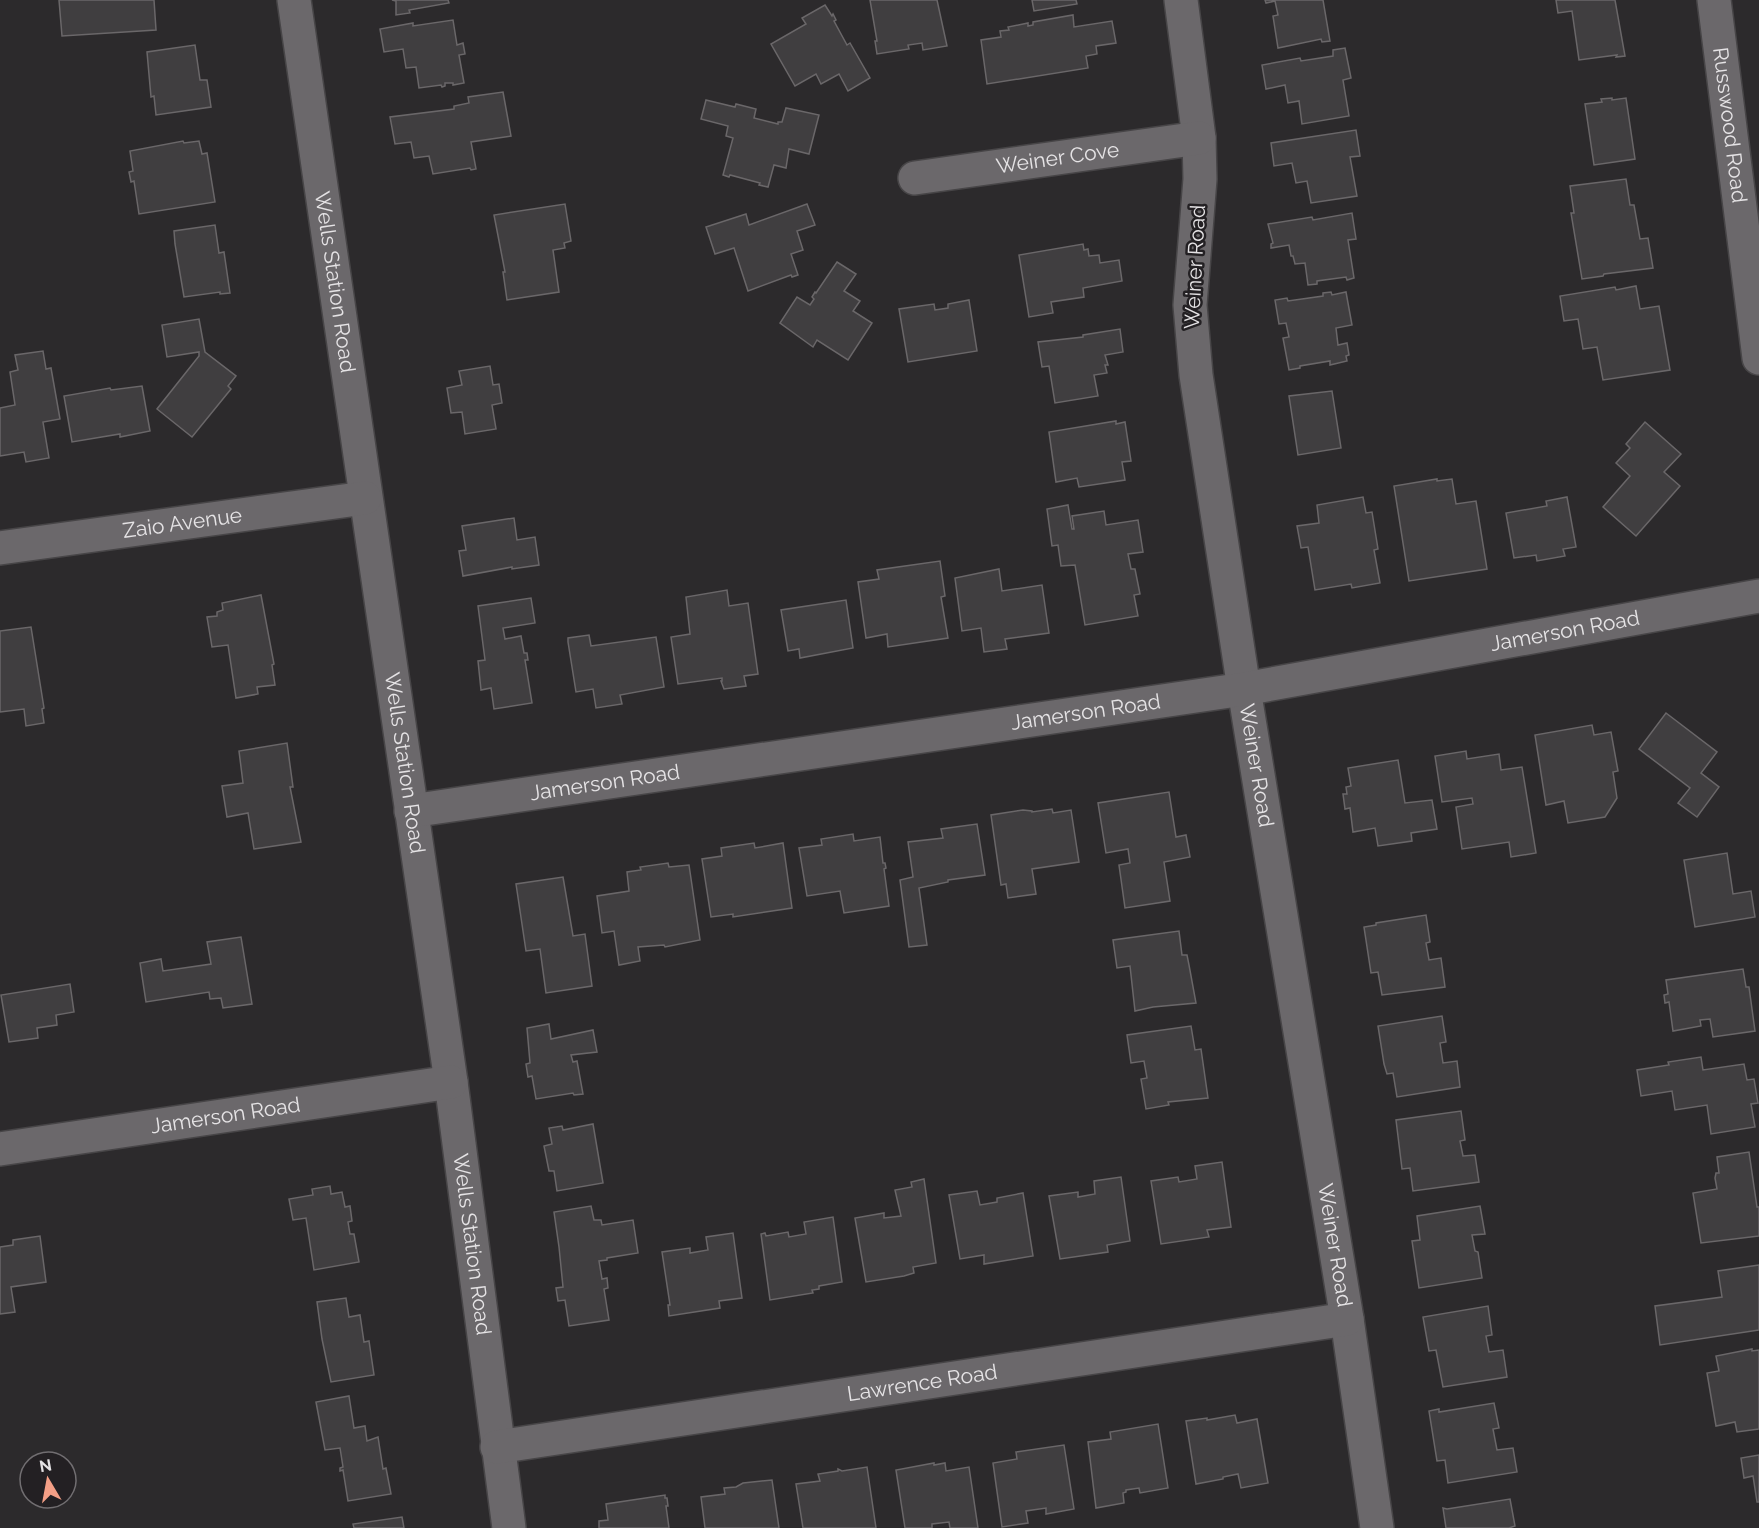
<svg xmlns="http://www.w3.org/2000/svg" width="1759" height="1528" font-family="Raleway,sans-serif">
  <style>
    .building { fill: #403e40; stroke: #6a6769; stroke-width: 1.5 }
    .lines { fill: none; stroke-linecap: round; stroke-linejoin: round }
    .minor-casing { stroke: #474547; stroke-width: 36 }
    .minor { stroke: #6b686b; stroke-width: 33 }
    .labels { text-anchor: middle; stroke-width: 5; stroke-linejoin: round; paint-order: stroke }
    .street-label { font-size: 21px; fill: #e5e3e5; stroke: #232023 }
  </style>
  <rect width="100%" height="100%" fill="#2c2a2c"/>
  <g class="building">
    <polygon points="59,0 154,0 156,30 62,36"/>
    <polygon points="392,0 448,0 449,3 409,10 410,13 396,15 396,1"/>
    <polygon points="870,0 937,0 947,46 923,50 922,43 908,45 909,49 877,54 875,41 877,41"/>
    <polygon points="1032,0 1076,0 1077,4 1034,11"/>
    <polygon points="1265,0 1323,0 1330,41 1322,42 1321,39 1278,48 1273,16 1278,15 1275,1 1266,3"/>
    <polygon points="1556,0 1615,0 1625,56 1616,57 1617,55 1579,60 1572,11 1558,13"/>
    <polygon points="825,5 832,16 833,14 836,20 834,21 847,45 850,43 870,78 848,91 839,74 821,84 816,74 795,86 771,44 806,24 802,18"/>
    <polygon points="1073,15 1074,27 1112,21 1116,43 1096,46 1097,54 1086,56 1088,68 987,84 981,40 1001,37 1000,31 1009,30 1008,27 1028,23 1028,26 1033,25 1033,22"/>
    <polygon points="453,20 457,45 463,43 465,54 459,55 464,83 453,85 453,83 445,83 445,86 442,87 441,85 419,88 416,67 406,68 403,49 384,52 380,29 413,23 413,26"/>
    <polygon points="195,45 200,80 207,80 211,107 156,115 154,96 151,97 147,52"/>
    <polygon points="1345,48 1351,78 1343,80 1349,116 1302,124 1299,101 1288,103 1285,85 1266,89 1262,65 1300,58 1301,61 1333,56 1333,50"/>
    <polygon points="503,92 511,136 471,142 476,169 471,170 470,168 433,174 429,156 414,158 411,142 395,144 390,117 454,109 454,106 469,103 468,97"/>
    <polygon points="1612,98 1612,100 1626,98 1635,159 1594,165 1585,104 1602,102 1601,99"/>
    <polygon points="706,100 735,107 736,104 756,109 754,118 778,124 778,122 782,122 786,108 819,115 809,154 789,149 786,168 774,165 768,187 759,185 760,183 730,175 729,177 723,175 733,138 726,136 728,126 701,119"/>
    <polygon points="1356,130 1360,156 1350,157 1357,196 1311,203 1307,181 1296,183 1292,163 1274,166 1271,143"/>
    <polygon points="183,141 184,143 199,141 202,154 207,153 215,202 139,214 134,181 131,182 129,172 133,171 130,151"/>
    <polygon points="1626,179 1630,205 1634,205 1640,239 1648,238 1653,268 1604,274 1603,276 1582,279 1571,213 1574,213 1570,186"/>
    <polygon points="565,204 571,241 564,243 565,248 553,250 559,292 507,300 503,272 505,272 494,215"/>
    <polygon points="807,204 815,225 797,231 803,250 791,254 798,275 792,277 791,275 748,291 734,248 715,254 706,227 746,214 749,225"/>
    <polygon points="1352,213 1356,239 1348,240 1354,278 1347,280 1346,277 1317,281 1317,284 1308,285 1305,263 1295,264 1293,256 1291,256 1289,245 1271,248 1271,244 1273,243 1268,224 1312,217 1313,220"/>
    <polygon points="215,225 219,253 224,252 230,293 220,294 220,292 184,297 175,244 174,231"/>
    <polygon points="1083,244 1084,250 1088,249 1089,256 1099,255 1100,263 1119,260 1122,281 1083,288 1084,297 1051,302 1053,313 1029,317 1019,255"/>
    <polygon points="837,262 856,274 844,291 860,301 853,311 872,323 848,360 817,340 813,347 780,323 797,297 810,305 814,299 812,297 815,292 816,293"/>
    <polygon points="1636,286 1640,309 1659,306 1670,370 1603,380 1597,347 1583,349 1578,319 1564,321 1560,296 1615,287 1616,290"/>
    <polygon points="1331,292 1332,295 1346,292 1352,325 1336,328 1338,345 1347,343 1349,355 1346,356 1347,361 1330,365 1330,361 1300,366 1300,368 1289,370 1283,338 1289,337 1286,323 1279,324 1275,300 1287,298 1288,301 1323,296 1323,293"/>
    <polygon points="969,300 977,351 908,362 899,309 934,304 935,310 948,308 948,304"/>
    <polygon points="199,319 205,352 236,376 228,386 231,389 192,437 157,409 199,356 199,352 167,357 162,325"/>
    <polygon points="1120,329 1123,352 1105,355 1108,365 1105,365 1107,373 1094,375 1098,396 1055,403 1049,366 1042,367 1038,342 1083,337 1083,335"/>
    <polygon points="43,351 46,369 51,368 60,419 43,422 49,458 26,462 24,452 0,456 0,408 15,405 10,372 18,370 15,355"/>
    <polygon points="490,366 493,385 499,384 502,403 492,405 496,429 465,434 462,412 451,413 447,388 462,385 459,371"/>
    <polygon points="142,386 150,431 120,437 120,434 72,442 64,396 110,388 111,390"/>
    <polygon points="1332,391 1341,448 1298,455 1289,396"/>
    <polygon points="1116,421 1116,424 1125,422 1131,461 1122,462 1125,480 1079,487 1077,478 1056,482 1049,432"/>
    <polygon points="1645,422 1681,454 1664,472 1680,486 1636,536 1603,507 1630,476 1616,463 1630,448 1626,444"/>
    <polygon points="1437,479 1437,481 1452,479 1456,504 1476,501 1487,569 1409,581 1394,486"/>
    <polygon points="1363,497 1366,513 1372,512 1378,549 1374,550 1380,583 1352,588 1351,584 1315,590 1308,547 1301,548 1297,526 1319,523 1317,505"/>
    <polygon points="1567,497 1576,547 1563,549 1565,556 1537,561 1536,555 1514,558 1506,513 1547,506 1546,501"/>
    <polygon points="1068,505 1072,529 1074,529 1072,516 1104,511 1106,525 1138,520 1143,552 1128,554 1131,569 1135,569 1140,594 1134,595 1138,616 1085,625 1075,565 1061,566 1058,545 1052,546 1047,509"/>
    <polygon points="514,518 517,540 535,537 539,565 512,569 512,567 463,576 459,551 466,550 462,526"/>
    <polygon points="940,561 945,596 941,597 948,638 888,647 887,634 866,638 858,582 879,579 877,570"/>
    <polygon points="999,569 1002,591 1042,585 1049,633 1005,639 1007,649 984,652 981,628 962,631 955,578"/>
    <polygon points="727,590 729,606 748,603 758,674 744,676 746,686 724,689 721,681 722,681 722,678 678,684 671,637 690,634 686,597"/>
    <polygon points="261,595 274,664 272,665 275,685 257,687 258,694 236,698 228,645 212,647 207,617 217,616 217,612 223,610 222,603"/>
    <polygon points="531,598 535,623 503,628 505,639 521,636 524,653 527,653 528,660 525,660 532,703 494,709 491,688 481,690 478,661 485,660 478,606"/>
    <polygon points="846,600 853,648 800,658 799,649 788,651 781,610"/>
    <polygon points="31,627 44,708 42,709 44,723 26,726 24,709 0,712 0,631"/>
    <polygon points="589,635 591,646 656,637 664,687 620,695 622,704 596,708 593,689 576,692 568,642 568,638"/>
    <polygon points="1666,713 1717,752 1701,773 1719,787 1697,817 1678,803 1690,788 1639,749"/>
    <polygon points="1592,725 1594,735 1611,732 1618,771 1613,772 1617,798 1605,817 1568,823 1564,801 1546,805 1535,735"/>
    <polygon points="287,743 293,787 290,787 301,842 254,849 248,813 227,817 222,786 243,783 239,751"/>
    <polygon points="1466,751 1467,759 1499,754 1501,770 1522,767 1536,853 1511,857 1509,842 1462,849 1456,807 1473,804 1472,798 1442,802 1435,756"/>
    <polygon points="1398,760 1405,803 1432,800 1437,829 1411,833 1412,841 1378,846 1375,828 1353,832 1350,808 1345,809 1343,794 1347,794 1346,787 1351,786 1348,768"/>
    <polygon points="1169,792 1176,837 1186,835 1190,857 1164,862 1170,901 1125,908 1119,865 1130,863 1128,849 1106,853 1098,803"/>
    <polygon points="1052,809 1053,813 1071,810 1079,862 1032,869 1036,894 1008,898 1006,884 1001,885 991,815 1023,810 1032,811 1032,812"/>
    <polygon points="977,824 985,875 948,880 948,882 919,888 927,945 909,947 900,880 913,877 908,842 943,838 941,829"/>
    <polygon points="853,834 854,841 880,837 883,863 885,863 886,868 884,869 889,906 844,913 840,891 807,896 799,848 822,845 821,839"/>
    <polygon points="754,843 755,848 783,843 792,908 733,917 733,914 711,917 702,859 722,856 721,848"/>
    <polygon points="1727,853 1733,894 1751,891 1755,917 1695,927 1684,860"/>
    <polygon points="668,863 669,867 689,865 700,940 665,947 664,945 638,947 640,961 619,965 614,931 602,933 597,896 629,891 627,872 641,870 640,867"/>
    <polygon points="563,877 573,936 585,934 592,986 546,993 540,949 526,951 516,884"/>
    <polygon points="1426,915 1430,942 1426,943 1429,960 1441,958 1445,987 1382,995 1378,972 1371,973 1364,927 1376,925 1376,923"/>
    <polygon points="1179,931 1182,955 1187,955 1189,965 1196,1003 1153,1007 1135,1011 1130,966 1117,968 1113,940"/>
    <polygon points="241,937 252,1004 223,1008 221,998 210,999 209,992 146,1002 140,963 161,959 163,971 211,964 207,942"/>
    <polygon points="1743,969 1746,987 1749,987 1755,1031 1713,1037 1710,1019 1700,1020 1701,1026 1673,1031 1669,1002 1665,1003 1664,995 1668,994 1666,980"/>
    <polygon points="70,984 74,1012 56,1015 57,1025 37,1028 38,1038 9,1042 1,995"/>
    <polygon points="1442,1016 1446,1042 1440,1043 1443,1063 1457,1061 1460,1087 1397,1097 1393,1073 1387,1074 1384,1064 1378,1026"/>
    <polygon points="549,1024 551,1039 593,1030 597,1052 571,1055 573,1062 577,1061 583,1094 574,1095 573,1093 536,1099 532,1076 528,1077 526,1064 530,1063 527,1028"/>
    <polygon points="1191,1026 1195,1050 1201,1049 1208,1098 1168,1102 1169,1105 1146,1109 1141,1079 1147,1078 1144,1061 1131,1063 1127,1035"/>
    <polygon points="1701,1057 1703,1070 1744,1064 1747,1080 1754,1079 1758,1103 1751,1104 1755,1127 1711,1134 1707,1105 1675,1110 1672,1091 1641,1096 1637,1070 1669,1065 1668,1062"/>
    <polygon points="1461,1111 1465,1140 1460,1141 1463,1156 1475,1155 1479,1182 1413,1191 1410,1168 1402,1169 1396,1120"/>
    <polygon points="593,1124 603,1183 557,1191 554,1171 549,1171 544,1146 552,1144 549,1128 562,1126 563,1130"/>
    <polygon points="1749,1152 1757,1207 1759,1207 1759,1236 1701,1243 1693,1193 1717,1189 1715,1178 1716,1173 1719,1173 1717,1157"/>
    <polygon points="1222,1162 1231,1227 1207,1230 1209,1237 1161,1244 1151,1181 1178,1177 1179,1182 1197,1179 1195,1166"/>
    <polygon points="1121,1177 1130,1241 1107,1245 1108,1252 1060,1259 1049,1196 1078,1192 1078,1197 1095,1194 1094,1181"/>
    <polygon points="924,1179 936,1263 913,1267 914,1273 904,1276 866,1282 855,1218 884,1213 884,1218 901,1216 895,1190 912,1187 911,1182"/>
    <polygon points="330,1186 331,1194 342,1192 345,1207 350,1206 352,1221 348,1222 350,1234 354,1234 359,1262 314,1270 306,1218 293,1220 289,1199 313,1195 312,1189"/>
    <polygon points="977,1191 980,1205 997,1202 997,1198 1023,1193 1033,1256 984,1264 984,1255 960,1259 949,1195"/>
    <polygon points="591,1206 594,1220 601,1220 602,1225 633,1220 638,1253 607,1258 607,1260 599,1261 602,1279 607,1278 608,1288 604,1289 609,1320 569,1326 565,1300 558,1301 556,1288 563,1287 559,1247 554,1212"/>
    <polygon points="1480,1206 1485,1234 1472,1235 1475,1251 1478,1252 1482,1278 1419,1288 1412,1241 1420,1240 1417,1216"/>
    <polygon points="833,1217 842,1282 819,1286 819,1289 812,1290 813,1293 770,1300 761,1234 765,1233 766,1236 788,1232 789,1237 806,1234 804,1222"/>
    <polygon points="733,1233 742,1298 719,1301 720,1308 669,1316 668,1305 670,1305 662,1252 690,1248 690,1253 708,1250 706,1237"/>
    <polygon points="40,1236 46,1282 11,1287 15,1312 0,1314 0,1247 13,1245 13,1240"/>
    <polygon points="1759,1265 1759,1330 1660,1345 1655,1306 1722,1297 1718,1271"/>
    <polygon points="346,1298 349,1317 360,1315 364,1342 369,1341 374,1375 331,1382 322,1339 317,1302"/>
    <polygon points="1488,1306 1492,1335 1486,1336 1489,1352 1503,1350 1507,1377 1443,1387 1436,1350 1429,1351 1423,1317"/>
    <polygon points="1752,1349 1752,1351 1759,1350 1759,1429 1737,1432 1735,1422 1716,1426 1707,1373 1719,1371 1716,1356"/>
    <polygon points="349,1396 354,1428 365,1426 367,1441 378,1437 383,1469 386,1468 391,1494 348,1501 343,1470 340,1471 340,1468 343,1467 340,1448 325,1450 316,1402"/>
    <polygon points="1494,1403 1499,1428 1493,1429 1497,1450 1513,1448 1517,1472 1448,1483 1445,1460 1437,1461 1429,1411 1439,1409 1439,1412"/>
    <polygon points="1235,1415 1237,1423 1257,1419 1268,1483 1241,1488 1238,1474 1223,1477 1223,1479 1196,1484 1186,1421 1207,1418 1207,1420"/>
    <polygon points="1158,1424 1168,1488 1140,1493 1139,1488 1126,1490 1126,1492 1123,1493 1124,1503 1096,1508 1088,1442 1111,1439 1110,1432"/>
    <polygon points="1064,1445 1074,1509 1046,1514 1046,1508 1026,1511 1028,1523 1002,1527 993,1463 1017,1459 1016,1452"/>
    <polygon points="1759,1455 1759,1502 1757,1502 1753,1476 1744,1478 1741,1458"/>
    <polygon points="934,1463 934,1465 945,1463 946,1471 969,1467 978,1528 950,1528 949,1522 932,1524 932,1528 905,1528 896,1470"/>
    <polygon points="867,1467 876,1528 803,1528 796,1484 820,1481 818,1474 838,1471 838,1469 842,1471"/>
    <polygon points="772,1480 779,1528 705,1528 701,1497 725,1494 724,1488 736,1487 743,1483"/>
    <polygon points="665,1495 665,1498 667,1498 668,1506 666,1506 669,1528 599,1528 599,1521 608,1520 606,1504"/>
    <polygon points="1510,1499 1515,1526 1509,1528 1446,1528 1443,1508 1447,1509"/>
    <polygon points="402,1517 404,1528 354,1528 353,1524"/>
  </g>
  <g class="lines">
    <defs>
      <g id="minor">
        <path id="s1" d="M294,0L451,1082L509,1528"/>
        <path id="s2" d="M1181,0L1199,138L1200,179L1190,305L1196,375L1244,689L1347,1319L1377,1528"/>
        <path id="s3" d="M1714,0L1759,358"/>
        <path id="s4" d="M915,178L1199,138"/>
        <path id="s5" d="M0,548L365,498"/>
        <path id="s6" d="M411,811L1244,689L1759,596"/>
        <path id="s7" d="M0,1149L451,1082"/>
        <path id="s8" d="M497,1447L1347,1319"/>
      </g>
    </defs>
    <use href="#minor" class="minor-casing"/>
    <use href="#minor" class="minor"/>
  </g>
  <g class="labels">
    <g class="street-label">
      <text dy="7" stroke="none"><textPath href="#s3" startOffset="126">Russwood Road</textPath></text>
      <text dy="7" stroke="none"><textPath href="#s4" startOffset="144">Weiner Cove</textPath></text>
      <text transform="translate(1195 267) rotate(-87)" y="7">Weiner Road</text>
      <text dy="7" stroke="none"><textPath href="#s1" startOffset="285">Wells Station Road</textPath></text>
      <text dy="7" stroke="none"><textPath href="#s5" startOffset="184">Zaio Avenue</textPath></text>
      <text dy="7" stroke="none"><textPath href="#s6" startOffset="1168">Jamerson Road</textPath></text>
      <text dy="7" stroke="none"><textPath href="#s6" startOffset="682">Jamerson Road</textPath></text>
      <text dy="7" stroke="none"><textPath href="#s1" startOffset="771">Wells Station Road</textPath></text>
      <text dy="7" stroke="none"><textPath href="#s2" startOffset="772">Weiner Road</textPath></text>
      <text dy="7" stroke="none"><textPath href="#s6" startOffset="196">Jamerson Road</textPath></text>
      <text dy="7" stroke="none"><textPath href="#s7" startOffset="228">Jamerson Road</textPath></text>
      <text dy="7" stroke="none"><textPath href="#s1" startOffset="1257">Wells Station Road</textPath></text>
      <text dy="7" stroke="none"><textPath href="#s2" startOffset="1258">Weiner Road</textPath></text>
      <text dy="7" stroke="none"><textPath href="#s8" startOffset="430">Lawrence Road</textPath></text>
    </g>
  </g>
  <g transform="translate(48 1480) rotate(350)"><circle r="28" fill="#232023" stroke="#716e71" stroke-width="1.5"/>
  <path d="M0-4.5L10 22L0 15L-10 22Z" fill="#f49f86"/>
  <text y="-9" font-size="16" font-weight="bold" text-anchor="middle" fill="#e5e3e5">N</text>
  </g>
</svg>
